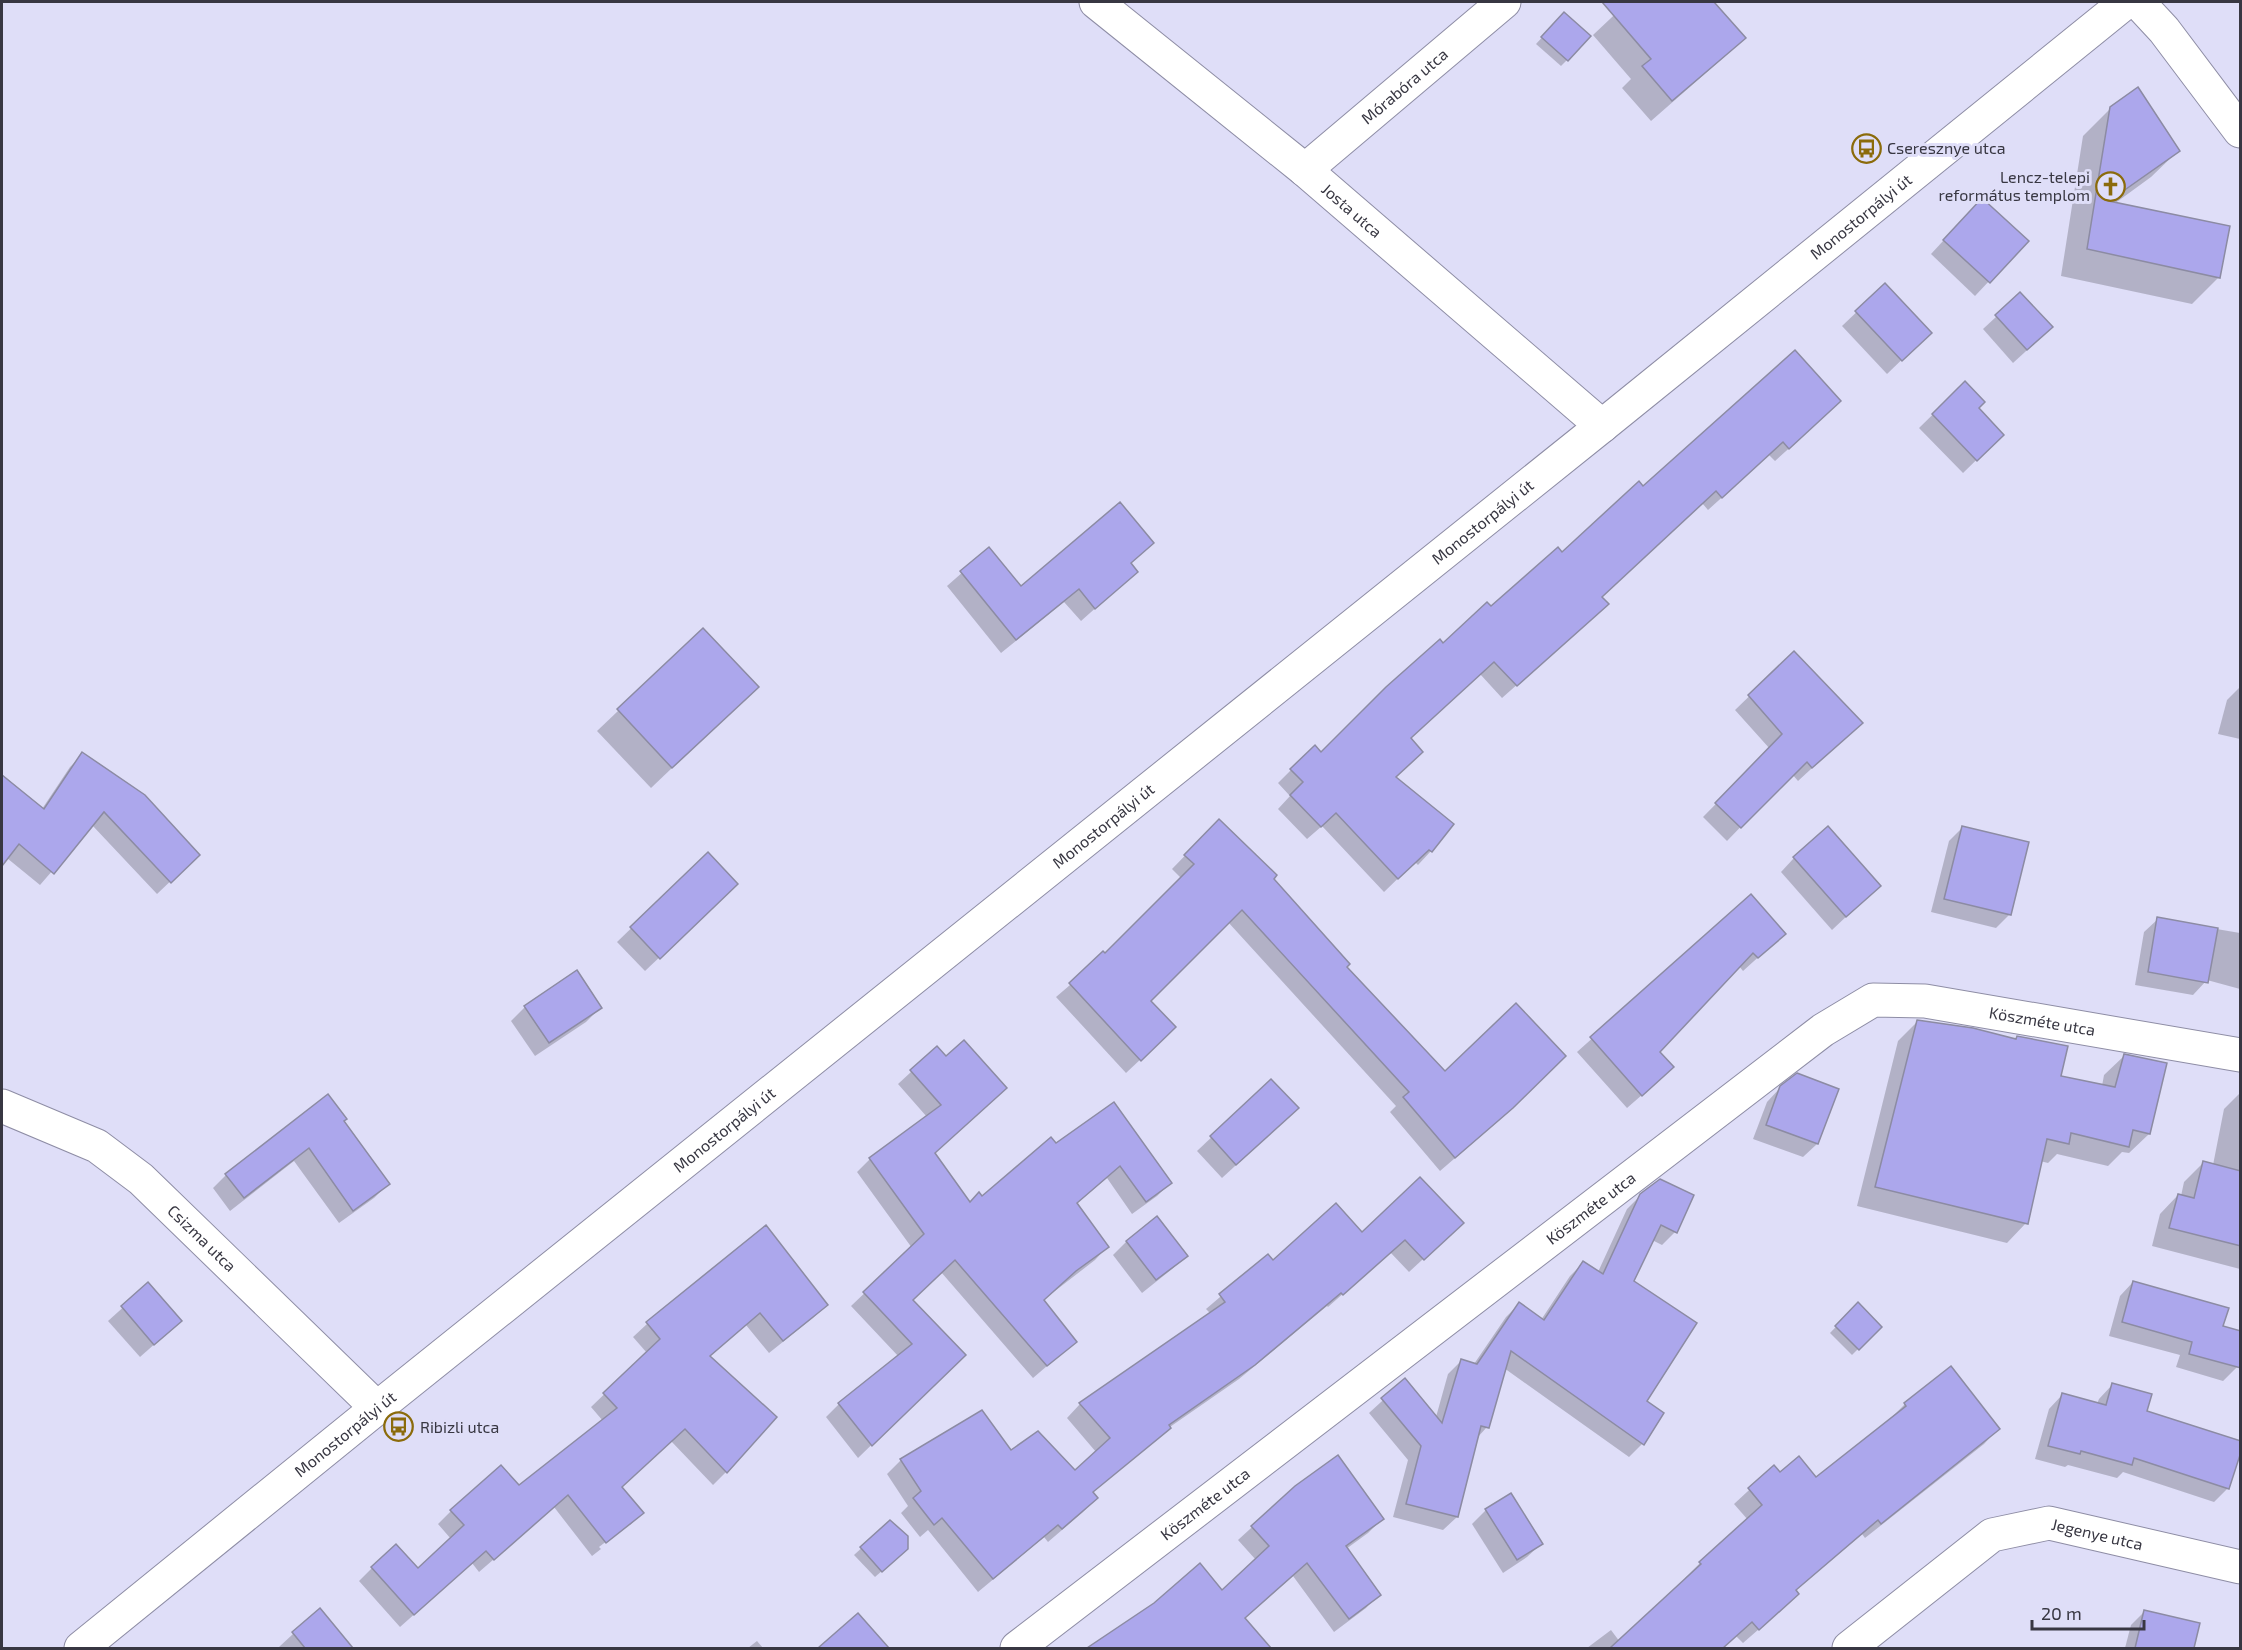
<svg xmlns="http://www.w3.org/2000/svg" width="2242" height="1650" font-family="'Exo 2',sans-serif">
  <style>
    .shadow { fill: #0003 }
    .building { fill: #aca7ec; stroke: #8c8ba3; stroke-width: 1.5 }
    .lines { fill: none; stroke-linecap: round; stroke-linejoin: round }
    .street-casing { stroke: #8e8da5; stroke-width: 35 }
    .secondary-casing { stroke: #8e8da5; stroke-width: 35 }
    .street { stroke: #fff; stroke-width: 33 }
    .secondary { stroke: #fff; stroke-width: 33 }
    .labels { text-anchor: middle; stroke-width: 6; stroke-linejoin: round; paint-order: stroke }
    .street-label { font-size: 16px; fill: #383742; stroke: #dfdef8 }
    .poi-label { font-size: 16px; fill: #383742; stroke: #dfdef8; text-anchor: start }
  </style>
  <rect width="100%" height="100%" fill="#dfdef8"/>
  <g class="shadow">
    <polygon points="1628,2 1713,2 1744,38 1723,58 1651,121 1622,88 1631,79 1593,35"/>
    <polygon points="1558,20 1567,60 1561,66 1536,44"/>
    <polygon points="2111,108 2178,151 2151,177 2114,204 2219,277 2192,304 2061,276 2083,136"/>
    <polygon points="1969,213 2027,241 1975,296 1931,254"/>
    <polygon points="1885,285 1916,346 1887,374 1842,326"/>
    <polygon points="1997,316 2037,341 2013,363 1983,329"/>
    <polygon points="1965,383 1977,408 2002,435 1963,473 1919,428"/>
    <polygon points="1826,415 1775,461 1769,455 1708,510 1702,503 1601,597 1593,617 1502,698 1480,674 1409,738 1394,778 1431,851 1418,865 1415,862 1384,892 1322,826 1307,839 1278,809 1290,796 1278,783 1291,770 1321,754 1443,645 1562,554 1643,488"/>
    <polygon points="989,549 1021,589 1130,564 1136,572 1081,621 1064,602 1001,653 947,586"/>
    <polygon points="703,630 736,707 651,788 597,731"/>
    <polygon points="1794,653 1847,736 1798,781 1792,774 1727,841 1703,817 1770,749 1735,710"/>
    <polygon points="2240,687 2240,739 2218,734 2227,700"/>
    <polygon points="83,754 198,855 157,894 92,825 40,885 2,854 2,774 42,809 70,767"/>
    <polygon points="1963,827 2009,915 1996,928 1931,912 1949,841"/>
    <polygon points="1205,835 1272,879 1345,967 1445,1074 1564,1056 1497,1122 1440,1171 1390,1112 1396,1106 1228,922 1149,1001 1160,1041 1126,1073 1056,997 1105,955 1182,879 1172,869"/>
    <polygon points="708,854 723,897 645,971 617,942"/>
    <polygon points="1794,858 1865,899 1832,930 1781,872"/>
    <polygon points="1751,896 1784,934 1743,971 1739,966 1658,1052 1658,1081 1627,1108 1577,1052"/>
    <polygon points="2158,919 2240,933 2240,989 2207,980 2193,995 2135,985 2144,932"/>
    <polygon points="525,1007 600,1008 586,1022 535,1056 511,1021"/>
    <polygon points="1918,1021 2015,1040 2017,1037 2059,1077 2102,1086 2104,1075 2124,1056 2149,1134 2129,1153 2122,1152 2108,1166 2057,1154 2048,1163 2040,1161 2026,1223 2007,1243 1857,1206 1898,1041"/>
    <polygon points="964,1042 933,1154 970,1204 982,1198 1114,1104 1170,1183 1157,1196 1132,1214 1107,1178 1076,1204 1107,1247 1095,1260 1042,1301 1075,1342 1033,1378 941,1272 911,1300 964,1355 858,1458 826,1417 839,1404 899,1357 851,1306 912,1248 857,1172 870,1159 927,1117 898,1084 937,1048 946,1058"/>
    <polygon points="1271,1081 1283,1122 1222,1178 1197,1151"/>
    <polygon points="1781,1087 1817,1144 1803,1157 1753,1139 1767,1102"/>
    <polygon points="2240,1093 2240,1269 2152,1246 2160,1214 2178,1195 2181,1196 2184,1182 2203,1163 2213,1165 2224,1109"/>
    <polygon points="342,1121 388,1184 374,1198 339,1223 294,1161 230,1211 213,1188 226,1175"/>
    <polygon points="1641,1195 1675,1232 1662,1245 1652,1240 1632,1282 1644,1401 1642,1444 1629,1457 1504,1368 1487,1427 1477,1438 1457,1517 1443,1530 1393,1517 1408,1460 1369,1413 1405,1380 1436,1417 1448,1374 1461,1361 1474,1364 1506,1317 1519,1304 1541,1320 1570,1276 1583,1263 1598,1272 1627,1209"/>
    <polygon points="1157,1218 1186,1256 1172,1269 1142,1293 1113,1255 1126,1242"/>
    <polygon points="766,1227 826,1305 813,1318 769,1353 746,1325 709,1357 726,1472 713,1485 671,1441 621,1487 642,1513 630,1525 630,1523 599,1547 601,1549 592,1556 554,1507 479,1572 472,1563 400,1627 359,1581 372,1568 418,1570 451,1539 438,1524 451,1511 519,1487 603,1421 591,1407 647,1353 633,1337 647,1324"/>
    <polygon points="1362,1234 1448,1236 1409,1272 1390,1252 1328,1307 1327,1306 1239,1379 1167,1429 1092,1493 1096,1498 1083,1512 1048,1542 1044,1537 978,1592 928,1530 920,1537 901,1513 908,1506 887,1474 901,1460 1011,1452 1075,1472 1096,1452 1067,1418 1080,1404 1211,1314 1206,1309 1268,1256 1273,1263"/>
    <polygon points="2133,1282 2221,1327 2240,1355 2237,1367 2223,1381 2176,1367 2180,1355 2109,1336 2120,1296"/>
    <polygon points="148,1285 166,1334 140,1357 108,1321"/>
    <polygon points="1858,1304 1880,1327 1852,1355 1830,1333"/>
    <polygon points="2112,1385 2145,1412 2228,1488 2214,1502 2123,1472 2117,1478 2068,1465 2065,1467 2035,1459 2049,1409 2062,1395 2097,1404 2099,1399"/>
    <polygon points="1905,1404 1998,1429 1984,1444 1865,1538 1862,1534 1795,1591 1783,1608 1743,1643 1736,1636 1722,1648 1587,1648 1611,1630 1620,1642 1687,1580 1685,1578 1700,1563 1748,1520 1734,1504 1774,1467 1780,1474 1816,1479 1890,1419"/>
    <polygon points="1296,1487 1382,1519 1368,1533 1346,1549 1379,1594 1366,1608 1334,1632 1293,1576 1244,1619 1261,1639 1252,1648 1090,1648 1155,1604 1222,1592 1256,1560 1238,1540"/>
    <polygon points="1510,1495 1541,1544 1527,1557 1503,1573 1472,1524 1486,1510"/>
    <polygon points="890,1522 900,1555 875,1577 854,1555"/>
    <polygon points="320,1611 351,1648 280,1648 279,1647 293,1634"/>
    <polygon points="2144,1612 2198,1624 2193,1648 2125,1648 2131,1625"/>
    <polygon points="858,1616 887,1648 820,1648"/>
    <polygon points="757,1641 763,1648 748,1648"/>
  </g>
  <g class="building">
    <polygon points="1602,2 1714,2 1746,38 1672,101 1642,66 1651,59"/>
    <polygon points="1564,12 1591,36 1568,61 1541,37"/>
    <polygon points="2138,87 2180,151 2109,201 2230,226 2220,278 2087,249 2110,107"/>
    <polygon points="1982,198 2029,241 1990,283 1943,240"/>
    <polygon points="1885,283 1932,333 1902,361 1855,311"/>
    <polygon points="2020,292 2053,327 2027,350 1995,315"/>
    <polygon points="1795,350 1841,401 1789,449 1783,442 1722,498 1716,491 1602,597 1609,604 1517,686 1494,662 1411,738 1423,752 1396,777 1454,824 1432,852 1429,850 1398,879 1336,813 1321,827 1290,795 1303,782 1290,769 1315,745 1321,752 1386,687 1440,639 1443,643 1487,602 1491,606 1558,547 1562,552 1639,481 1643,486"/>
    <polygon points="1965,381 1985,402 1979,408 2004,435 1977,461 1932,414"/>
    <polygon points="1120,502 1154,543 1131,563 1138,572 1095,609 1079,589 1016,640 960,571 989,547 1021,586"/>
    <polygon points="703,628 759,687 672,768 617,709"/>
    <polygon points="1794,651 1863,723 1812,768 1807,762 1741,828 1715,803 1782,734 1748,695"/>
    <polygon points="82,752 145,795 200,855 171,883 104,812 54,874 19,844 2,866 2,775 44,809"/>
    <polygon points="1219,819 1277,875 1274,879 1350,964 1347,967 1445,1071 1516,1003 1566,1056 1513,1108 1455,1158 1403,1097 1409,1092 1242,910 1151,1001 1176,1027 1141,1061 1069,983 1103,951 1105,953 1194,864 1184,855"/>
    <polygon points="1828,826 1881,886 1846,917 1793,857"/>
    <polygon points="1962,826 2029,842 2011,915 1944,899"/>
    <polygon points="708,852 738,884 660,959 630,927"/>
    <polygon points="1751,894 1786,934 1758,958 1753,953 1660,1052 1674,1067 1642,1096 1590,1037"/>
    <polygon points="2157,917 2218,928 2208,983 2148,972"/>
    <polygon points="577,970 602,1008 549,1043 524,1006"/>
    <polygon points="1917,1020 1973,1028 2016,1039 2017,1036 2068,1046 2061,1076 2115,1087 2124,1054 2167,1063 2150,1134 2133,1130 2129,1147 2071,1133 2069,1144 2047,1139 2028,1224 1875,1187"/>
    <polygon points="964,1040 1007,1088 935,1153 970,1202 979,1192 982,1196 1051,1137 1056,1143 1114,1102 1172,1183 1146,1202 1120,1166 1077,1203 1109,1247 1076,1271 1044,1300 1077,1342 1047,1366 955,1260 913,1300 966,1355 872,1446 838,1403 912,1344 863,1292 924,1234 869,1158 941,1105 910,1070 937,1046 946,1056"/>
    <polygon points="1797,1073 1839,1089 1818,1144 1766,1125 1780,1086"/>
    <polygon points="1271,1079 1299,1108 1236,1165 1210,1136"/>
    <polygon points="328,1094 347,1119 344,1121 390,1184 353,1211 309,1148 244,1198 225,1174"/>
    <polygon points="2203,1161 2241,1171 2241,1246 2169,1228 2178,1194 2194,1198"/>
    <polygon points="1420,1177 1464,1223 1424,1260 1405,1240 1343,1295 1341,1293 1255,1365 1169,1425 1171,1428 1093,1492 1098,1498 1062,1529 1058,1525 993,1579 942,1518 934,1525 913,1498 921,1491 900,1459 982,1410 1011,1450 1038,1431 1075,1470 1110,1438 1079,1403 1225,1302 1219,1294 1268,1254 1273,1260 1336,1203 1362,1232"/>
    <polygon points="1660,1179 1694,1195 1677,1233 1661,1225 1634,1281 1697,1323 1647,1401 1664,1413 1644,1445 1511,1351 1489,1428 1481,1426 1458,1517 1406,1504 1421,1446 1381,1398 1405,1378 1442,1423 1461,1359 1477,1364 1519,1302 1544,1320 1583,1261 1603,1274 1640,1194"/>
    <polygon points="1157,1216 1188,1256 1156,1280 1126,1241"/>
    <polygon points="766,1225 828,1305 783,1341 760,1313 710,1356 777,1417 727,1473 685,1429 622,1487 644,1513 606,1543 568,1495 494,1560 486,1551 414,1615 371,1567 396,1544 418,1568 464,1525 450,1510 501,1465 519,1485 617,1408 603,1393 660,1339 646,1322"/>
    <polygon points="2133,1281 2229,1308 2223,1326 2241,1331 2241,1368 2189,1354 2192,1342 2122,1322"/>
    <polygon points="148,1282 182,1321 154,1345 121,1306"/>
    <polygon points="1858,1302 1882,1327 1859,1350 1835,1326"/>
    <polygon points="1951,1366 2000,1429 1881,1524 1878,1520 1796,1590 1799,1594 1759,1630 1752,1622 1723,1648 1610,1648 1701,1564 1699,1562 1762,1505 1748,1488 1774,1465 1780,1472 1799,1456 1816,1477 1906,1406 1904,1403"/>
    <polygon points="2112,1383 2152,1394 2147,1411 2241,1441 2241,1452 2229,1489 2134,1458 2132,1465 2081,1451 2080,1454 2048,1446 2062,1393 2106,1405"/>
    <polygon points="1338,1455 1384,1519 1346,1546 1381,1595 1349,1619 1307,1563 1245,1618 1271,1648 1087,1648 1154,1603 1200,1563 1222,1590 1269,1546 1251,1526 1295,1486"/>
    <polygon points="1511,1493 1543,1544 1517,1560 1485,1509"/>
    <polygon points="890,1520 908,1536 908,1549 882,1572 860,1547"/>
    <polygon points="320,1608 353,1648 305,1648 292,1632"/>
    <polygon points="2144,1610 2200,1623 2194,1648 2135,1648"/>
    <polygon points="858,1613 889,1648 818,1648"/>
  </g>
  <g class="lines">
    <defs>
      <g id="street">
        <path id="s1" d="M1096,2L1305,170L1602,426"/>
        <polyline points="2138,2 2164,30 2240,131"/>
        <path id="s2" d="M1305,170L1504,2"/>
        <path id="s3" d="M2,1106L97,1146L141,1179L377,1408"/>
        <path id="s4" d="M1017,1648L1823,1030L1873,1000L1925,1001L2240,1055"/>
        <path id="s5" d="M1849,1648L1992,1535L2049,1523L2240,1567"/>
      </g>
      <g id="secondary">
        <path id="s6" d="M81,1648L377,1408L1602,426L2126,2"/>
      </g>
    </defs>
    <use href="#street" class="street-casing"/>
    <use href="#secondary" class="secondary-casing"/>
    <use href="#street" class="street"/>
    <use href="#secondary" class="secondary"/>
  </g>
  <defs>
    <symbol id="bus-ring" viewBox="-11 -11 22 22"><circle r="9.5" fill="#dfdef8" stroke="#8b6b0b" stroke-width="1.5"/><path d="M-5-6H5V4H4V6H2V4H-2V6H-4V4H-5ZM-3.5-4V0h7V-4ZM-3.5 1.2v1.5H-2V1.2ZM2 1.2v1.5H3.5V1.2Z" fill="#8b6b0b"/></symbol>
    <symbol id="church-ring" viewBox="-11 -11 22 22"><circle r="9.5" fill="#dfdef8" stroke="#8b6b0b" stroke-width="1.5"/><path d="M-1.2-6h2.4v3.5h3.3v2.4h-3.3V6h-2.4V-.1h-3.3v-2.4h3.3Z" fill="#8b6b0b"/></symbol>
  </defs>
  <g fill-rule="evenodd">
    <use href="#bus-ring" x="1850" y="132" width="33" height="33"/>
    <use href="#church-ring" x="2094" y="170" width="33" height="33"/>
    <use href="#bus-ring" x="382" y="1410" width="33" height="33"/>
  </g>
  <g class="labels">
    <g class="street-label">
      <text dy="6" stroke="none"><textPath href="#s2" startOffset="130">Mórabóra utca</textPath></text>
      <text dy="6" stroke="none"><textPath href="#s1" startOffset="330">Josta utca</textPath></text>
      <text dy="6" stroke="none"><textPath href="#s6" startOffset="2284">Monostorpályi út</textPath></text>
      <text dy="6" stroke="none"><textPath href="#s6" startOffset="1798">Monostorpályi út</textPath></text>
      <text dy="6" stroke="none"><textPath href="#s6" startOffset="1312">Monostorpályi út</textPath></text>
      <text dy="6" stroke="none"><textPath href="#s4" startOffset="1245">Köszméte utca</textPath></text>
      <text dy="6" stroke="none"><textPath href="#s6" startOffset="826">Monostorpályi út</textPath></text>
      <text dy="6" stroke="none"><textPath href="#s4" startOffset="723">Köszméte utca</textPath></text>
      <text dy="6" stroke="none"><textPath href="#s3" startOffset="243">Csizma utca</textPath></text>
      <text dy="6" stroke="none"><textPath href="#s6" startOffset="340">Monostorpályi út</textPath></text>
      <text dy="6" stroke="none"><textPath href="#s4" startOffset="237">Köszméte utca</textPath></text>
      <text dy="6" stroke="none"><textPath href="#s5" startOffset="290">Jegenye utca</textPath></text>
    </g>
    <g class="poi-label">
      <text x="1887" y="154">Cseresznye utca</text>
      <text x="2090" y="183" text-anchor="end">Lencz-telepi<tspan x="2090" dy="18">református templom</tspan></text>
      <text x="420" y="1433">Ribizli utca</text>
    </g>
  </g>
  <rect width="2242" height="1650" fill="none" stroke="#383742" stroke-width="6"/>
  <path d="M2032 1620v9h112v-9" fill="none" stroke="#383742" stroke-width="3"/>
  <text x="2041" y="1620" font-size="18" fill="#383742" stroke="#dfdef8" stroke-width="4.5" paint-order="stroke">20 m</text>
</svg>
